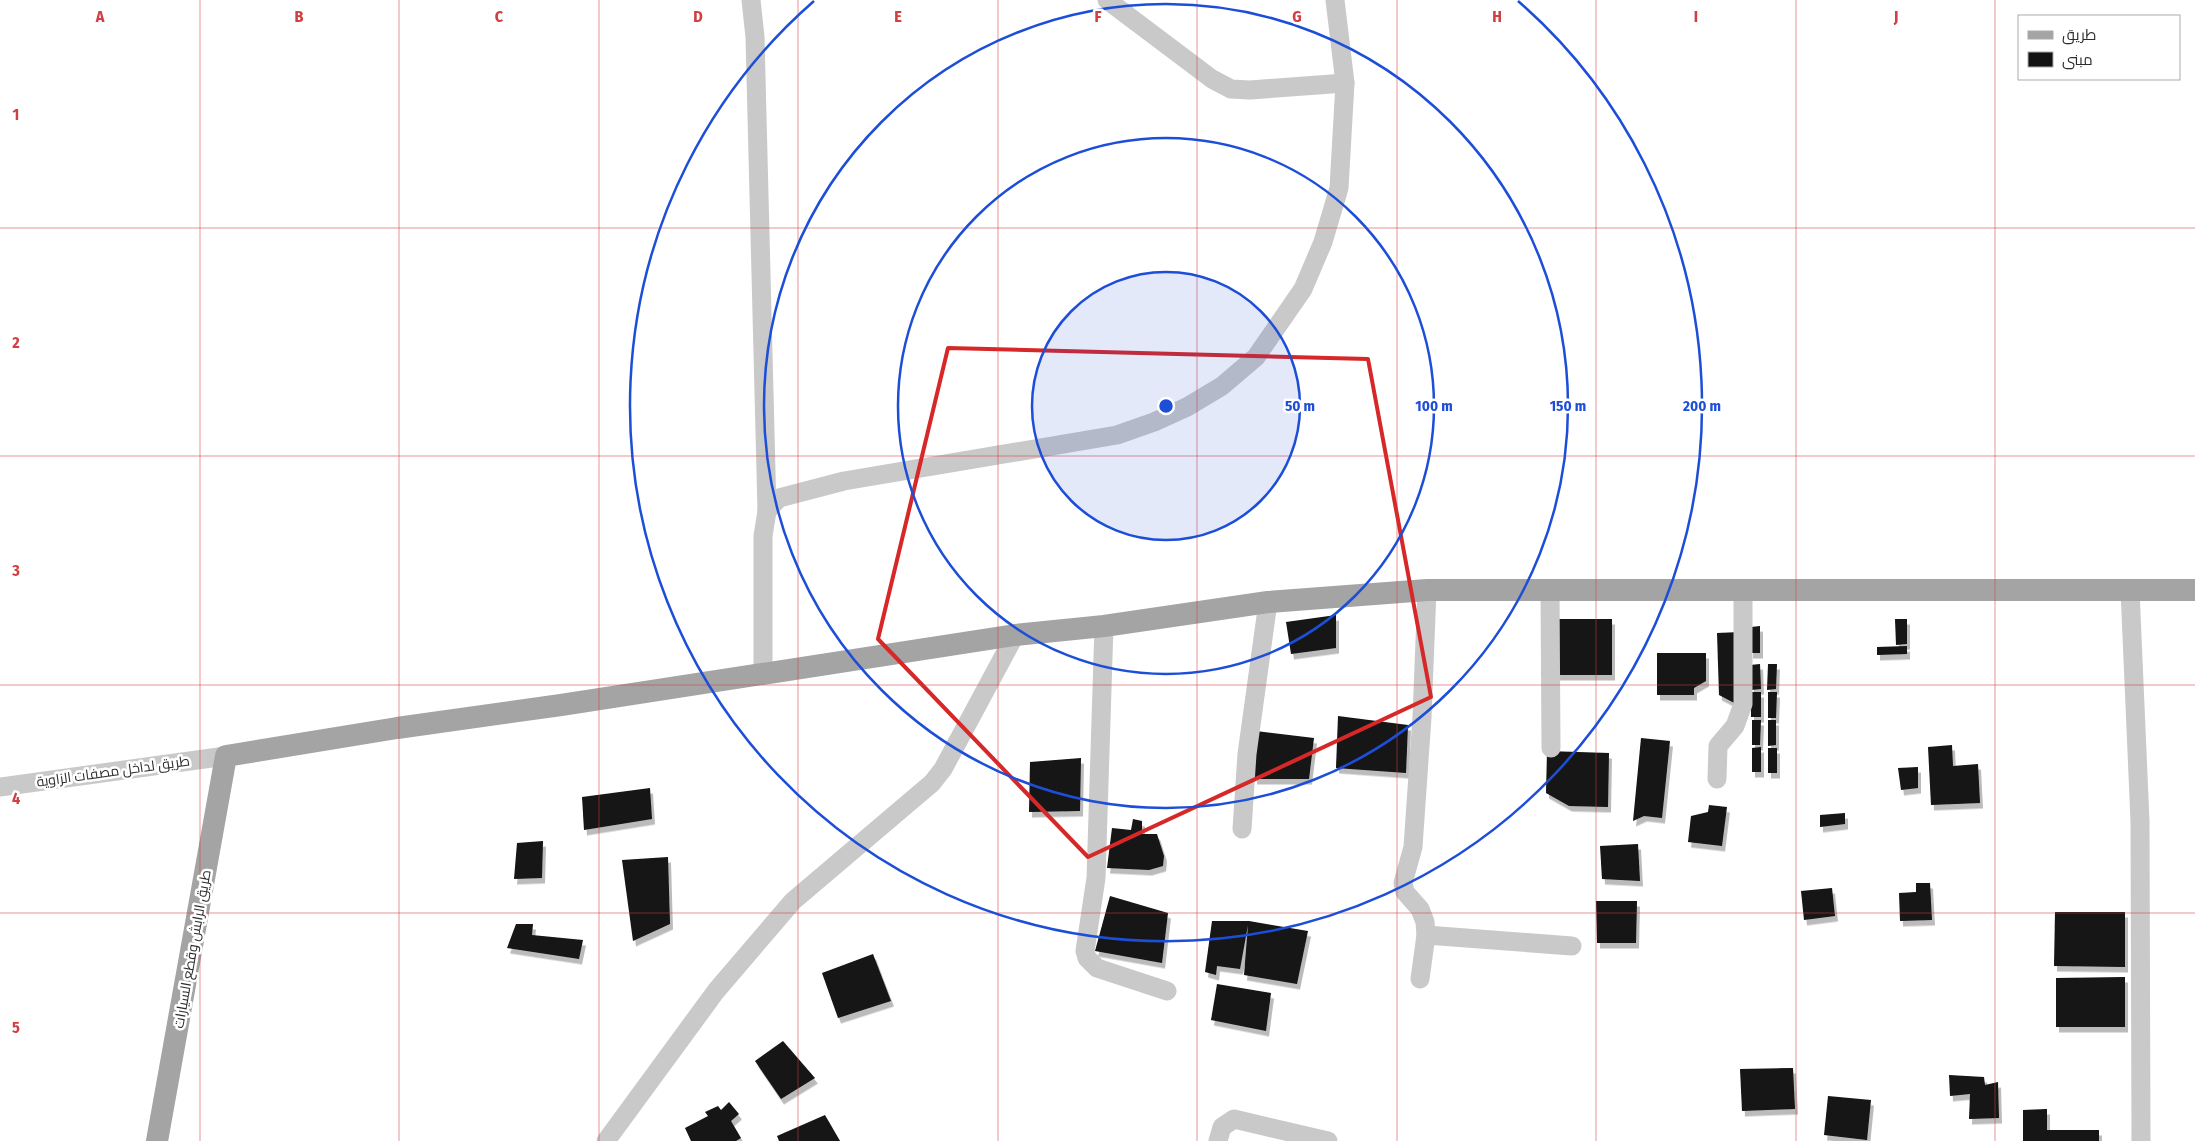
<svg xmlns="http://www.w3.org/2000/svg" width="2195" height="1141" font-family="'Fira Sans Condensed',Cairo,sans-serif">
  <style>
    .building { fill: #131313; filter: url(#shadow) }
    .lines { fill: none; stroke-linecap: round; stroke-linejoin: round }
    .minor { stroke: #c9c9c9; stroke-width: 19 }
    .major { stroke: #a4a4a4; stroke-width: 22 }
    .marked { fill: none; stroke: #d62828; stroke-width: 4; stroke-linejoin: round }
    .grid { fill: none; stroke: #d04043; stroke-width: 1; stroke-opacity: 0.55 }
    .ring { fill: none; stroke: #1d4ed8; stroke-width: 2.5 }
    .labels { text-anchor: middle; stroke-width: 5; stroke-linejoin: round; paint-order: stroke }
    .street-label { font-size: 14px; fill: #2c2c2c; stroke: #fff }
    .grid-label { font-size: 16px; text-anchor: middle; font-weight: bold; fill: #d04043; stroke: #fff; stroke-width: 5; stroke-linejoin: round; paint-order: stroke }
    .centre { fill: #1d4ed8; stroke: #fff; stroke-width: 2.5 }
    .ring-label { font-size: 15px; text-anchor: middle; font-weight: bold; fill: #1d4ed8; stroke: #fff; stroke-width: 5; stroke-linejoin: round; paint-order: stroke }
  </style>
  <defs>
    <filter id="shadow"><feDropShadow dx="3" dy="5.5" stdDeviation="0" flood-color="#0004"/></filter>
  </defs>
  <rect width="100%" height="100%" fill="#fff"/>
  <g class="building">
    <polygon points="1336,615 1336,648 1291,654 1286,622"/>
    <rect x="1541" y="619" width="71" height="56"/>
    <polygon points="1895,619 1907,619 1907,644 1896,645"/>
    <polygon points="1760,626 1760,653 1750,653 1751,627"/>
    <polygon points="1740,632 1742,707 1719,695 1717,633"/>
    <polygon points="1907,646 1907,654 1877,655 1877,647"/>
    <polygon points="1657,653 1706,653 1706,681 1694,688 1694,695 1657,695"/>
    <polygon points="1760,664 1761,689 1751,690 1750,665"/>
    <polygon points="1768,664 1777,664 1776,689 1767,690"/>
    <rect x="1751" y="692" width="10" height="25"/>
    <polygon points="1768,692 1777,692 1776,718 1768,718"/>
    <polygon points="1338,716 1408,725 1406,773 1336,768"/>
    <polygon points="1752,720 1761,720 1760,745 1752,745"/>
    <polygon points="1768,720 1776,720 1776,745 1768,746"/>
    <polygon points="1256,731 1314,738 1309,779 1254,779"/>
    <polygon points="1641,738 1670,741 1662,818 1644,816 1633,821"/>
    <polygon points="1952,745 1953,766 1978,764 1980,803 1931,805 1928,747"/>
    <polygon points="1761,747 1761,772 1752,772 1752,748"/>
    <rect x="1768" y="748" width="9" height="25"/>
    <polygon points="1547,751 1609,753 1608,807 1569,806 1546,793"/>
    <polygon points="1081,758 1080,811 1029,812 1030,762"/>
    <polygon points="1918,767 1918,788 1901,790 1898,768"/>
    <polygon points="650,788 652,819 584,830 582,797"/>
    <polygon points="1709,805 1727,807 1722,846 1688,842 1691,816 1708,812"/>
    <polygon points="1845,813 1845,824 1820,827 1820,815"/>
    <polygon points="1133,819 1142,821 1142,834 1157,834 1164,856 1163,866 1149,870 1107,868 1112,828 1131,830"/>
    <polygon points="543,841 542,878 514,879 517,843"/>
    <polygon points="1638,844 1640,881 1602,879 1600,846"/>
    <polygon points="668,857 670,924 633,941 622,860"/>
    <polygon points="1916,883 1930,883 1932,920 1900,921 1899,893 1916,892"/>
    <polygon points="1832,888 1835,916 1804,920 1801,891"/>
    <polygon points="1110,896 1168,913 1162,963 1095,951"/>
    <polygon points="1596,901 1637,901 1636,943 1597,943"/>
    <polygon points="2055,912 2125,912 2125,967 2054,966"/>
    <polygon points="1212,921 1249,921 1308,931 1297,984 1244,975 1248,925 1240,969 1217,966 1216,975 1205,972"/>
    <polygon points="516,924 533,924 532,935 583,940 579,959 507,948"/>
    <polygon points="873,954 891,1001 838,1018 822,973"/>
    <polygon points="2125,977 2125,1027 2056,1027 2056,978"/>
    <polygon points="1217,984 1271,993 1266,1031 1211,1020"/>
    <polygon points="783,1041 815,1078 781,1099 755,1061"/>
    <polygon points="1793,1068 1795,1109 1742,1111 1740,1069"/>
    <polygon points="1949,1075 1984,1077 1985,1085 1998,1082 1999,1118 1969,1119 1970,1094 1950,1096"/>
    <polygon points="1828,1096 1871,1100 1867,1140 1824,1135"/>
    <polygon points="729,1102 739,1114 731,1121 741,1138 736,1141 691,1141 685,1128 708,1116 705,1112 718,1106 721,1110"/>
    <polygon points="2047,1109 2047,1130 2099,1130 2099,1141 2023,1141 2023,1110"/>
    <polygon points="825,1115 840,1141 779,1141 777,1136"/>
  </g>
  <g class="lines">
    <g class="minor">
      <polyline points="751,0 755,37 767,511"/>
      <polyline points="1107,0 1212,79 1231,89 1250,90 1345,83"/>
      <polyline points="1550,589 1551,748"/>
      <polyline points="2130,590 2140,821 2141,1141"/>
      <polyline points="1104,626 1096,878 1085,951 1087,958 1097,968 1167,991"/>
      <polyline points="763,674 763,536 767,511 779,498 844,481 1117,435 1154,422 1187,407 1222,386 1256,357 1303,289 1323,242 1339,188 1345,83 1335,0"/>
      <polyline points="1717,779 1718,746 1735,726 1743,704 1743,589"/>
      <polyline points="0,787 226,756"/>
      <polyline points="1242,829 1247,754 1268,602"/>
      <polyline points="1426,935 1572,946"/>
      <polyline points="1420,979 1426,935 1425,922 1420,909 1405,892 1403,883 1413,847 1422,717 1427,590"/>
      <polyline points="606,1141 716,991 793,901 932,783 943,769 1015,635"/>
      <polyline points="1218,1141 1222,1127 1234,1119 1328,1141"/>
    </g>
    <polyline class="major" points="157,1141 226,756 397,728 561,705 1015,635 1104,626 1268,602 1427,590 2195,590"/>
  </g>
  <path class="marked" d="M948,348L1368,359L1431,697L1088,857L878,639Z"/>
  <path class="grid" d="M200,0V1141M399,0V1141M599,0V1141M798,0V1141M998,0V1141M1197,0V1141M1397,0V1141M1596,0V1141M1796,0V1141M1995,0V1141M0,228H2195M0,456H2195M0,685H2195M0,913H2195"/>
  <circle cx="1166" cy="406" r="134" fill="#1d4ed8" fill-opacity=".12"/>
  <g class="ring">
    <circle cx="1166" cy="406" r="134"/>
    <circle cx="1166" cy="406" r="268"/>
    <circle cx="1166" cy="406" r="402"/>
    <path d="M1518 1A536 536 0 1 1 814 1"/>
  </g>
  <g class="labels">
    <g class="street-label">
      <text transform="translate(113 771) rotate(-8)" y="5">طريق لداخل مصفات الزاوية</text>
      <text transform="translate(192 949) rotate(-80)" y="5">طريق الرابش وقطع السيارات</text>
    </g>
  </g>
  <g class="grid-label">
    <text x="100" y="22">A</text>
    <text x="299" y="22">B</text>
    <text x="499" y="22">C</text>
    <text x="698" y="22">D</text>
    <text x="898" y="22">E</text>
    <text x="1098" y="22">F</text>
    <text x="1297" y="22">G</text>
    <text x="1497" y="22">H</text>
    <text x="1696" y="22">I</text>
    <text x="1896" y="22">J</text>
    <text x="16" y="120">1</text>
    <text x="16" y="348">2</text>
    <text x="16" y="576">3</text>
    <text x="16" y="804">4</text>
    <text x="16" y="1033">5</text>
  </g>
  <circle cx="1166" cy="406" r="8" class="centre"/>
  <g class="ring-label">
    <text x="1300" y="411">50 m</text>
    <text x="1434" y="411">100 m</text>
    <text x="1568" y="411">150 m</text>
    <text x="1702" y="411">200 m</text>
  </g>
  <rect x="2018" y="15" width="162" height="65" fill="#ffffff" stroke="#ababab"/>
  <rect x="2028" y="31" width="25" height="8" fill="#a4a4a4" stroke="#ababab"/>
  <text x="2062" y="40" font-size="15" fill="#2c2c2c">طريق</text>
  <rect x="2028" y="52" width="25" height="15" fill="#131313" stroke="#ababab"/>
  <text x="2062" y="65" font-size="15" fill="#2c2c2c">مبنى</text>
</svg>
